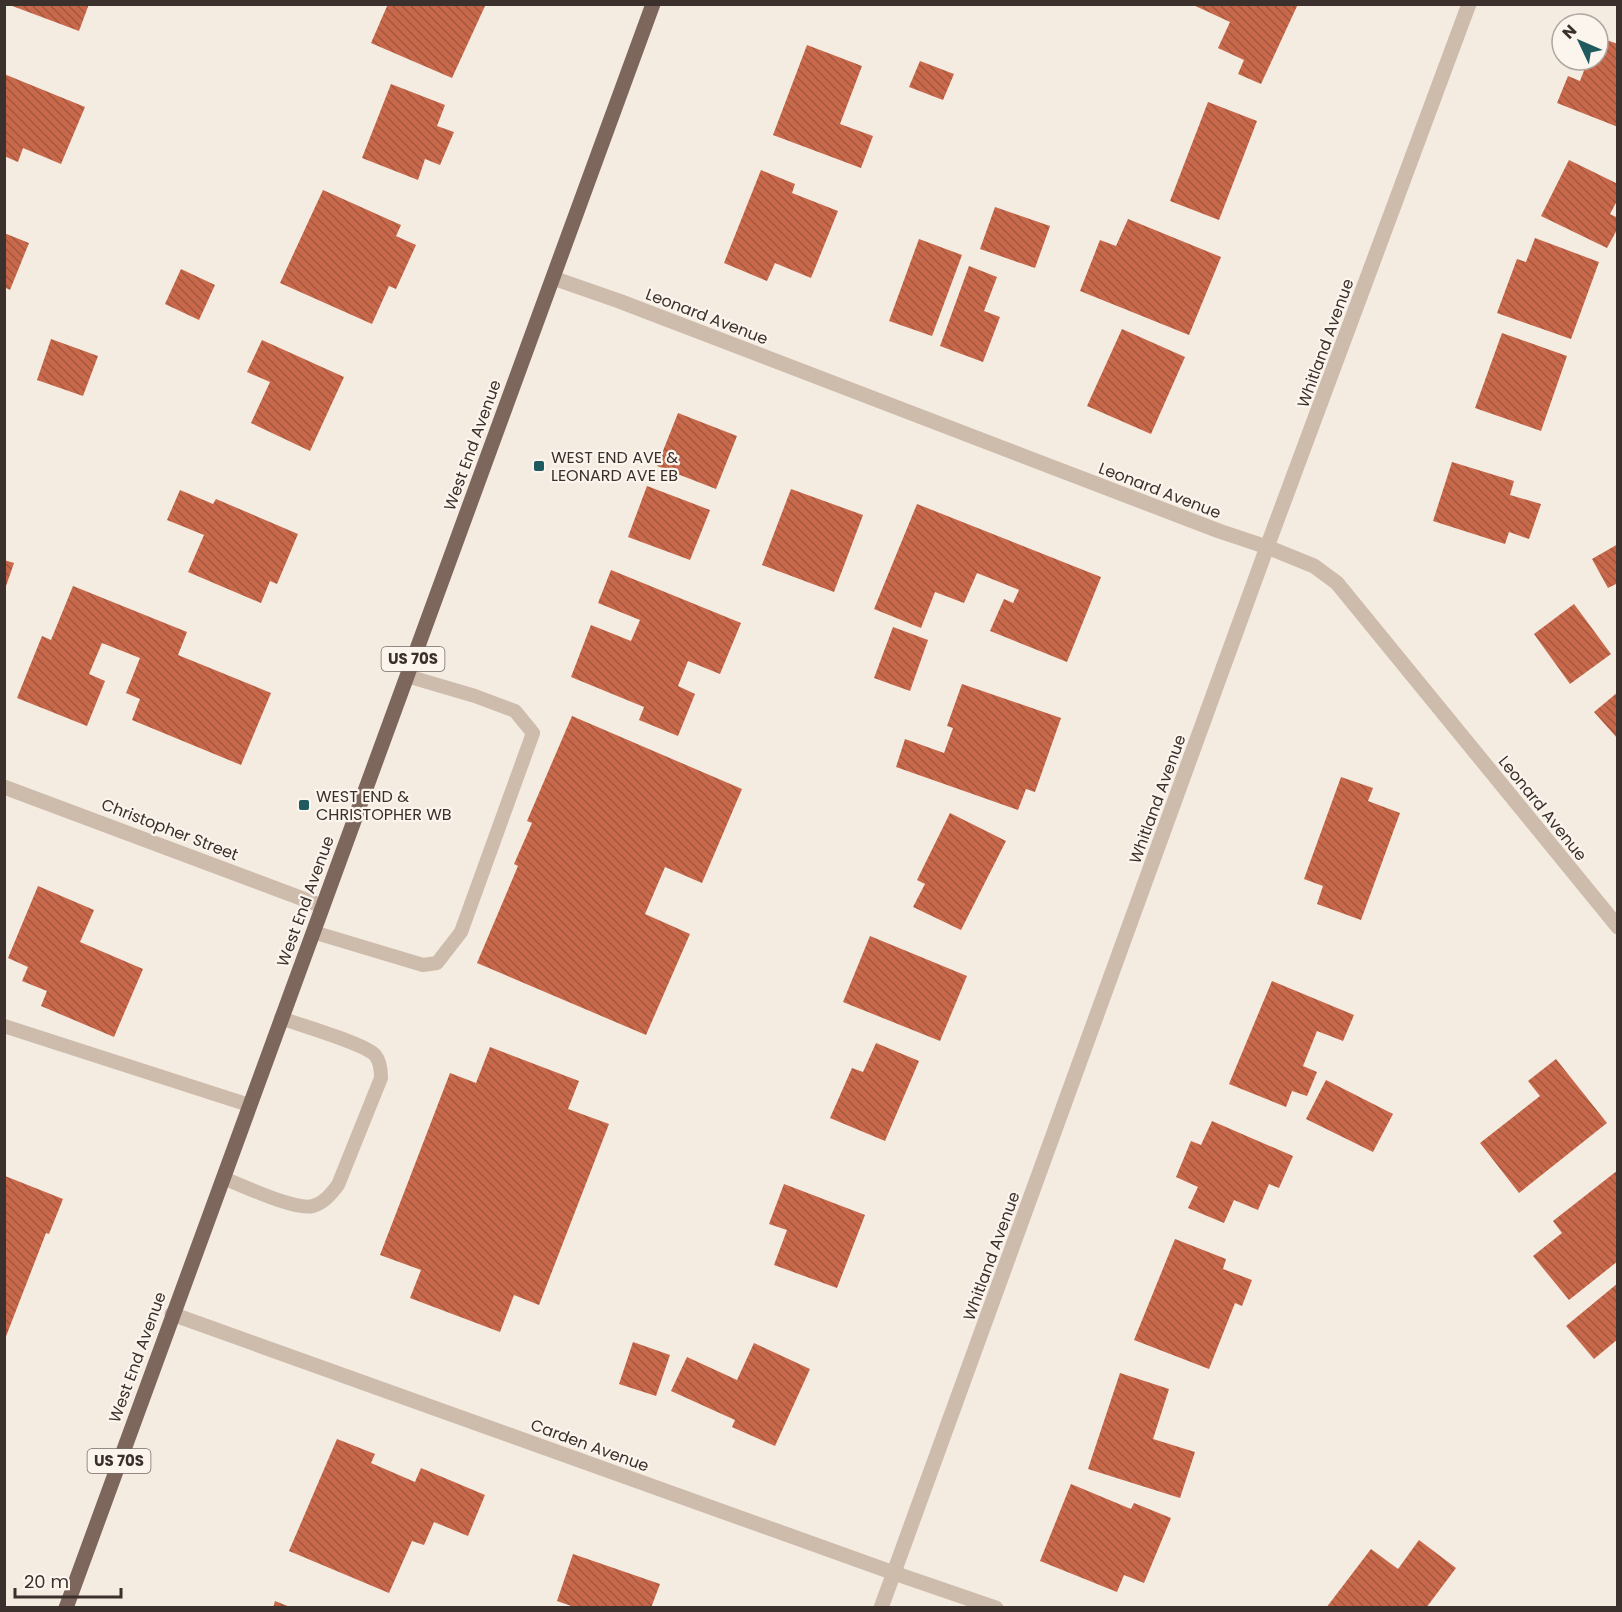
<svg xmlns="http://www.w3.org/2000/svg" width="1622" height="1612" font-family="Poppins,sans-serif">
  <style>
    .building { fill: url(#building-back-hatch) }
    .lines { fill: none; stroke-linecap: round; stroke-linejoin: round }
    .lane { stroke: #cdbbac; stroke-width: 14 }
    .street { stroke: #cdbbac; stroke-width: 15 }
    .primary { stroke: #7d675c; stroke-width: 15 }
    .poi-dot { fill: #1f5a5e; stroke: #fbf5ee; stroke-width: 2 }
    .labels { text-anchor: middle; stroke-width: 4.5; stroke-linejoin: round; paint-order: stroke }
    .shield { fill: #fbf5ee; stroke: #756b66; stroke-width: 1.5 }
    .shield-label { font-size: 15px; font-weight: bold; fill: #3b302b }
    .street-label { font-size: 16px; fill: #3b302b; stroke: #fbf5ee }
    .poi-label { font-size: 16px; fill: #3b302b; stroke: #fbf5ee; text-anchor: start }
  </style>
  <defs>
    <pattern id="building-back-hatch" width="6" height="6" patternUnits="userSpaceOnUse" patternTransform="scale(1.5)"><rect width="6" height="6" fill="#c8694b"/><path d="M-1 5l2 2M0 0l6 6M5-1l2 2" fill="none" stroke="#a4573f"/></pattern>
  </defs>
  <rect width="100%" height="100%" fill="#f4ebe1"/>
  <g class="building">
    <polygon points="7,4 89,4 79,31"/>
    <polygon points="388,4 485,6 452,78 371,43"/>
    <polygon points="1191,4 1298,4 1261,84 1238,74 1244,60 1218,48 1230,22"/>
    <polygon points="1598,37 1618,44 1618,127 1557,103 1568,76 1580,81 1588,60 1598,60"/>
    <polygon points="807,45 862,66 840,124 873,136 861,168 773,135"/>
    <polygon points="920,61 954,74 943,100 909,87"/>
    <polygon points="4,74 85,107 61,164 23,148 18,162 4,156"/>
    <polygon points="391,84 445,105 437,126 454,132 440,165 425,159 418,180 362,158"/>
    <polygon points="1208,102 1257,121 1219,220 1170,201"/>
    <polygon points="1569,160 1618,184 1618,199 1610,214 1618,218 1618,228 1607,248 1541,216"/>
    <polygon points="761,170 795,184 792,193 838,211 811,278 775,263 767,281 724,263"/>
    <polygon points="323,190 401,225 396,236 416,245 396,289 389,286 372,324 280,283"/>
    <polygon points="995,207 1050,226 1035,268 980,249"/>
    <polygon points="1128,219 1221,257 1189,335 1080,291 1100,240 1116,246"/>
    <polygon points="4,233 29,243 10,290 4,287"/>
    <polygon points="1535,238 1599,262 1571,339 1497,313 1517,259 1526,262"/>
    <polygon points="919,239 962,255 932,336 889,321"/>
    <polygon points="969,266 997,277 984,311 1000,317 983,362 940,346"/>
    <polygon points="181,269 215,285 199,320 165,304"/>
    <polygon points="1122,329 1185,357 1151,434 1087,406"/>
    <polygon points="1502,333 1567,356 1541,431 1475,408"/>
    <polygon points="51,339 98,356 83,396 37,380"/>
    <polygon points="262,340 344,377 310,451 251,423 270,382 247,372"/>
    <polygon points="678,413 737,436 716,489 657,466"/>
    <polygon points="1452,462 1514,481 1510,495 1541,504 1529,539 1509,532 1505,544 1433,521"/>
    <polygon points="647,486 710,510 690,560 628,537"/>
    <polygon points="791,489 863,515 834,592 762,565"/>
    <polygon points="180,490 213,504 216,499 298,534 277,584 270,581 261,603 188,572 204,535 167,520"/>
    <polygon points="917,504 1101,577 1067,662 990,631 1004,599 1013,603 1019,590 977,573 964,603 935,592 921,628 874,609"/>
    <polygon points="1618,544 1618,583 1608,588 1592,559"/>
    <polygon points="4,560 14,563 5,589 4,589"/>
    <polygon points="611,570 741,623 720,674 688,661 678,686 695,694 678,736 639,720 644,707 571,677 591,625 631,641 640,620 598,603"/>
    <polygon points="73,586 187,632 178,655 271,693 241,765 132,720 140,699 126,693 140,658 102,643 89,674 105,681 87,726 17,698 42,636 51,640"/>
    <polygon points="1574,604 1611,654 1570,684 1534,634"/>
    <polygon points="893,627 928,640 910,691 874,678"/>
    <polygon points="962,684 1061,718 1035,792 1026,789 1018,810 896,767 905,739 944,753 953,728 947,726"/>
    <polygon points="1618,692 1618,739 1594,712"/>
    <polygon points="572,716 742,789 702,883 665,867 645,914 690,934 646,1035 477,963 518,866 514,864 532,823 527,821"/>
    <polygon points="1341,777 1373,788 1368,801 1400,813 1361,920 1317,904 1323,886 1304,879"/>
    <polygon points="950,813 1006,841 961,930 913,907 925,884 917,880"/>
    <polygon points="38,886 94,910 80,942 143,969 114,1037 41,1006 47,991 22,981 28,967 8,958"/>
    <polygon points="870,936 967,976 940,1041 843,1002"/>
    <polygon points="1272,981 1354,1015 1343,1041 1317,1031 1303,1066 1317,1072 1307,1096 1292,1091 1286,1107 1229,1084"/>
    <polygon points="876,1043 919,1061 885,1141 830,1118 852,1068 863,1072"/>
    <polygon points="490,1047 579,1081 568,1109 609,1124 539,1305 514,1295 500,1332 410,1298 421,1270 380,1255 450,1073 476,1083"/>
    <polygon points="1556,1059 1607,1123 1519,1193 1480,1143 1540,1096 1528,1081"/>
    <polygon points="1326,1080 1393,1114 1373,1152 1306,1119"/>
    <polygon points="1212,1121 1293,1156 1279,1188 1269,1184 1258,1210 1234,1200 1224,1223 1188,1208 1198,1187 1176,1177 1191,1141 1201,1145"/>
    <polygon points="1618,1170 1618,1261 1569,1300 1533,1256 1562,1233 1553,1221"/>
    <polygon points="5,1176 63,1199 49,1234 46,1233 5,1339"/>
    <polygon points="784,1184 865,1215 837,1288 774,1265 787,1230 769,1224"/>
    <polygon points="1175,1239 1226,1259 1223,1269 1252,1280 1242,1306 1235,1303 1209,1369 1134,1340"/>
    <polygon points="1618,1283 1618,1339 1594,1359 1566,1326"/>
    <polygon points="633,1342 670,1355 656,1396 619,1384"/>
    <polygon points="754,1343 810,1369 775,1446 732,1427 735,1420 671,1391 687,1357 737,1380"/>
    <polygon points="1120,1373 1169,1389 1153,1439 1195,1452 1180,1498 1088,1469"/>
    <polygon points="337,1439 375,1454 371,1463 415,1482 421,1468 485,1495 468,1536 434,1522 424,1545 412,1541 389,1593 289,1551"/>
    <polygon points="1071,1484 1131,1509 1134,1503 1171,1518 1144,1583 1124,1575 1117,1592 1040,1561"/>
    <polygon points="1419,1540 1456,1568 1426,1608 1326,1608 1371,1549 1398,1569"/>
    <polygon points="573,1554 660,1584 651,1608 577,1608 557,1601"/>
    <polygon points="275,1601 290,1607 290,1608 273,1608"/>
  </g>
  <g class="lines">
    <g class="lane">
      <polyline points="313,932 423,965 437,963 461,932 533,733 515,711 475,696 407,676"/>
      <polyline points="4,1026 249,1105"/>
      <path d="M223,1178C242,1185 295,1211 313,1206C324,1203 331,1194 338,1185L381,1078C381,1071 380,1061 375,1055C364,1043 299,1025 281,1018"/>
    </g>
    <g class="street">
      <polyline points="553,278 619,301 1219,531 1267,547 1314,566 1337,583 1618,927"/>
      <polyline points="4,787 322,906"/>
      <polyline points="172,1314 894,1573 996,1608"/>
      <polyline points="881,1608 1267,547 1469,4"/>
    </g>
    <polyline class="primary" points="66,1608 653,4"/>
  </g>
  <g class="poi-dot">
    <rect x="533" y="460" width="12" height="12" rx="3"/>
    <rect x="298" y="799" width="12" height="12" rx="3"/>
  </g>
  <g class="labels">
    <g class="shield">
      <rect x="381.5" y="647" width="63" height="24" rx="4.5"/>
      <rect x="87.5" y="1449" width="63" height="24" rx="4.5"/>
    </g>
    <g class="shield-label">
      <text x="413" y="664">US 70S</text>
      <text x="119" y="1466">US 70S</text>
    </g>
    <g class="street-label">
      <text transform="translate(707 316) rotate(21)" y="6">Leonard Avenue</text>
      <text transform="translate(1325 343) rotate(-70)" y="6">Whitland Avenue</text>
      <text transform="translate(472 445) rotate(-70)" y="6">West End Avenue</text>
      <text transform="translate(1160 490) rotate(21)" y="6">Leonard Avenue</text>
      <text transform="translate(1157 799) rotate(-70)" y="6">Whitland Avenue</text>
      <text transform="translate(1543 808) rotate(51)" y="6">Leonard Avenue</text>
      <text transform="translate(170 829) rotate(21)" y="6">Christopher Street</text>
      <text transform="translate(305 901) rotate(-70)" y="6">West End Avenue</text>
      <text transform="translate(991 1256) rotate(-70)" y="6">Whitland Avenue</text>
      <text transform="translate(137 1357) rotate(-70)" y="6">West End Avenue</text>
      <text transform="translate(590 1445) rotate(20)" y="6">Carden Avenue</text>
    </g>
    <g class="poi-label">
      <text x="551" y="463">WEST END AVE &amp;<tspan x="551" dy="18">LEONARD AVE EB</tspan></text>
      <text x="316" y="802">WEST END &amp;<tspan x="316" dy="18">CHRISTOPHER WB</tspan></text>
    </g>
  </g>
  <rect width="1622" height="1612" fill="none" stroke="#3b302b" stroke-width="12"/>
  <g transform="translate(1580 42) rotate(314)"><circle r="28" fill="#fbf5ee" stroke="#aea6a0" stroke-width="1.5"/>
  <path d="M0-4.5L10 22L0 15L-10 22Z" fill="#1f5a5e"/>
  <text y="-9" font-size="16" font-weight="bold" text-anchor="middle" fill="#3b302b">N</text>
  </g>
  <path d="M15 1588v9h106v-9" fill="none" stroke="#3b302b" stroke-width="3"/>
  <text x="24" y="1588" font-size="18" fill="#3b302b" stroke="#fbf5ee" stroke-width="4.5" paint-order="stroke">20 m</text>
</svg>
